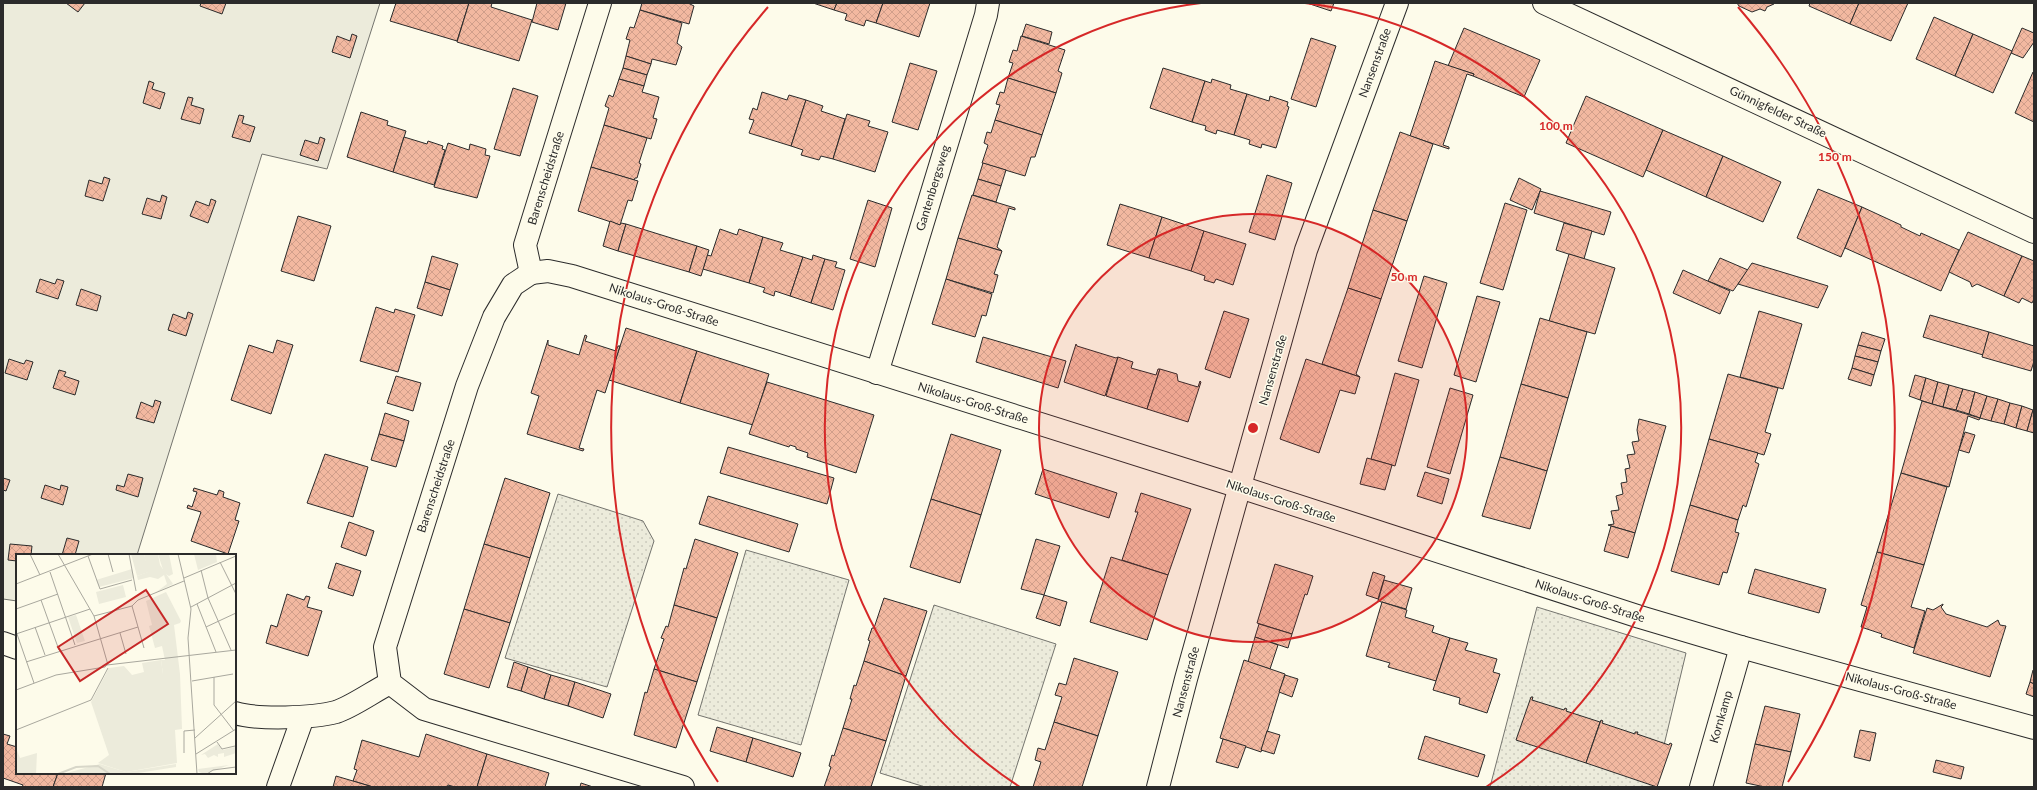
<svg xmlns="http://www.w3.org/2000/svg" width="2037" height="790" font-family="Lato,sans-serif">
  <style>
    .grass { fill: url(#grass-dots); stroke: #74746e }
    .garden { fill: #ecebdb; stroke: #74746e }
    .building { fill: url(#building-cross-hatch); stroke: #2b2b2b }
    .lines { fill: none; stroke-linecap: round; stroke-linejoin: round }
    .minor-casing { stroke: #2b2b2b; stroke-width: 24 }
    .minor { stroke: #fdfbea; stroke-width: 22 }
    .ring { fill: none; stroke: #d62828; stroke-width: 2 }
    .labels { text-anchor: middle; stroke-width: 3; stroke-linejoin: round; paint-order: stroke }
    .street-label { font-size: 12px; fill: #2b2b2b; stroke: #fdfbea }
    .inset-river { fill: none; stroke: #d8d7c9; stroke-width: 2 }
    .inset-road { fill: none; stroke: #a9a89e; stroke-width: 1 }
    .view { fill: #c62828; fill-opacity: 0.15; stroke: #c62828; stroke-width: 2 }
    .inset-edge { fill: none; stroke: #2b2b2b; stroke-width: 2 }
    .centre { fill: #d62828; stroke: #fdfbea; stroke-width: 2 }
    .ring-label { font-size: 12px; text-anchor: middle; font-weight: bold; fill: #d62828; stroke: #fdfbea; stroke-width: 3; stroke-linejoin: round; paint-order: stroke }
  </style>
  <defs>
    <pattern id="grass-dots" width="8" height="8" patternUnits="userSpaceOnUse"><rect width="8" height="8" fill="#ecebdb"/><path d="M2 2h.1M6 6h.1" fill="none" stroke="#cbcabc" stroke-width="1.8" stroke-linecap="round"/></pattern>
    <pattern id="building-cross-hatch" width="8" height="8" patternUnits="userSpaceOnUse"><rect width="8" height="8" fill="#f2b8a0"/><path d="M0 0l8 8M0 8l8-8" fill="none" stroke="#d09e8a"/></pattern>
  </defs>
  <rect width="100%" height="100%" fill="#fdfbea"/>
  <g class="grass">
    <polygon points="558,494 643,521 654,541 607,687 505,658"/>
    <polygon points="746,550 849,580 801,745 698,715"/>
    <polygon points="934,605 1056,644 1010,787 925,787 880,773"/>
    <polygon points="1537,607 1686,653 1654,787 1490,787"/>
  </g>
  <polygon class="garden" points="3,3 380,3 327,169 262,154 137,555 17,555 17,601 3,599"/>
  <g class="building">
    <polygon points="66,3 85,3 78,12"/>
    <polygon points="201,3 226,3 222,14 200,6"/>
    <polygon points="396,3 469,3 457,41 390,21"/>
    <polygon points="469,3 492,3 491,7 532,20 519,61 457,42"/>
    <polygon points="537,3 566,3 558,30 532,22"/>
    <polygon points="642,3 688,3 694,6 689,24 640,10"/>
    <polygon points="813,3 837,3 834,10"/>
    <polygon points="837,3 883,3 876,23 866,20 864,26 845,20 847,14 834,10"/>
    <polygon points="883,3 930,3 919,37 876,23"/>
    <polygon points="1307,3 1334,3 1331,11"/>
    <polygon points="1737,3 1774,3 1774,4 1767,7 1765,11 1760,9 1752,12 1739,6"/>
    <polygon points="1810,3 1859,3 1850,24 1809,6"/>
    <polygon points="1859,3 1908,3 1891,41 1850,24"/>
    <polygon points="640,10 682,23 677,43 682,47 676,65 652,59 651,64 626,56 630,40 626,39 630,27 634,28"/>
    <polygon points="1934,17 1973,34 1955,76 1916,59"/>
    <polygon points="1026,24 1052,32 1049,44 1022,36"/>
    <polygon points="1464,28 1540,60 1524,97 1473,76 1474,74 1448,66"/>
    <polygon points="2022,28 2034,33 2034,42 2023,58 2011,53"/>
    <polygon points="352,34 357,36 350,58 332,52 337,36 350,41"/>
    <polygon points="1973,34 2012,51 1993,93 1955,76"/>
    <polygon points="1021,36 1065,50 1058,71 1062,73 1056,93 1008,78 1013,63 1009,62 1013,50 1017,51"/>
    <polygon points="1311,38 1336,46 1316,107 1291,99"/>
    <polygon points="626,56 651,64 647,75 623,68"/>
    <polygon points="1435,61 1474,74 1473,76 1467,74 1443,145 1449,147 1449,149 1410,136"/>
    <polygon points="910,63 937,71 918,130 892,122"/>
    <polygon points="623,68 647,75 644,86 619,79"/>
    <polygon points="1163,68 1205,81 1192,122 1150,108"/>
    <polygon points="2033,72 2034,72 2034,122 2015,113"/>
    <polygon points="1008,78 1056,93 1042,135 995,120 1000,105 996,104 1000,92 1004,93"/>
    <polygon points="619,79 644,86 642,92 659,97 653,118 657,119 651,139 604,125 609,108 605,106 609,95 613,97"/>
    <polygon points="1212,79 1231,85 1230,89 1247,94 1234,135 1217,130 1216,134 1205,130 1206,126 1192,122 1205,81 1211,83"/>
    <polygon points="149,81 154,83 152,89 165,93 160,109 143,103"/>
    <polygon points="513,88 538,96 520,156 494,149"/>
    <polygon points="762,92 787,100 789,95 806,100 791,146 749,133 754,120 749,119 753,108 757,110"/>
    <polygon points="1247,94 1269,101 1270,96 1288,102 1287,106 1289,107 1276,148 1262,144 1261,148 1249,144 1250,140 1234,135"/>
    <polygon points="1586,96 1663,130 1643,177 1566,143"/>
    <polygon points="188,97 193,98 191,105 204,109 200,124 181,119"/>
    <polygon points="806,100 823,106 821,111 845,119 833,159 821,156 819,160 801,155 803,150 791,146"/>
    <polygon points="361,112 388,121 387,125 406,131 393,172 347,157"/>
    <polygon points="847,114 870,121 868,126 888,132 875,172 833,159"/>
    <polygon points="239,115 244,116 242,123 255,127 250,142 232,137"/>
    <polygon points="995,120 1042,135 1035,157 1031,157 1025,176 982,163 988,145 984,143 987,132 991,133"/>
    <polygon points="604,125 647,138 639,163 641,164 637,178 635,178 634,180 591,167"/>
    <polygon points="1663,130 1723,156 1706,197 1646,170"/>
    <polygon points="1400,132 1433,144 1407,221 1373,210"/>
    <polygon points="320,137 325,139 318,161 300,155 305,140 318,144"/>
    <polygon points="404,137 427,144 428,141 443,146 442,149 445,150 434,185 393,172"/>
    <polygon points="448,143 469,150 470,144 486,149 485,155 490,156 477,198 434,187"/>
    <polygon points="1723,156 1781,182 1763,222 1706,197"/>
    <polygon points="983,163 1006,170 1001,186 978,179"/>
    <polygon points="591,167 638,181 632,201 628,200 620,225 578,211"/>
    <polygon points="1267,175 1292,183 1275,240 1249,232"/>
    <polygon points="104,177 110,179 103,201 85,196 89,180 102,184"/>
    <polygon points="1519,178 1541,189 1532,210 1510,200"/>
    <polygon points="978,179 1001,186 996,202 973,195"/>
    <polygon points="1818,189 1862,207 1841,257 1797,238"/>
    <polygon points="1540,191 1611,212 1604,235 1534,213"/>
    <polygon points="162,195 167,197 161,219 142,214 147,198 160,202"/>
    <polygon points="972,195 1015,208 1015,210 1009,208 997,247 1002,251 958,238"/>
    <polygon points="211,199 216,201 208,223 190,216 196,201 209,206"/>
    <polygon points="868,200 892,208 875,267 850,259"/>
    <polygon points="1505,203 1527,210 1503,290 1480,283"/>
    <polygon points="1120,204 1162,217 1149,258 1107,245"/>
    <polygon points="1862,207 1901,225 1901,227 1920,236 1921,233 1959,250 1941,291 1845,248"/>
    <polygon points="1373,210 1407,221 1381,299 1348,288"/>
    <polygon points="298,216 331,226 314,281 281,271"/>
    <polygon points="1162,217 1204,231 1191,271 1149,258"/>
    <polygon points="610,221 620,225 621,223 626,224 618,251 603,246"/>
    <polygon points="1564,223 1592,231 1584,259 1556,250"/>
    <polygon points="626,224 697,246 689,272 618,251"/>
    <polygon points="720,229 737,235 739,229 763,237 749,283 703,269 707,255 711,256"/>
    <polygon points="1204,231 1246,244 1233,285 1216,279 1214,283 1204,280 1205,276 1191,271"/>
    <polygon points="1968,232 2022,256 2004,296 1977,284 1972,287 1970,282 1949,272"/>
    <polygon points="763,237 783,243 780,250 803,257 790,296 775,291 774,296 763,292 765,288 749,283"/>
    <polygon points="958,238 1002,251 994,274 998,275 993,293 946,279"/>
    <polygon points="697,246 709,250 701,276 689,272"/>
    <polygon points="1569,254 1615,268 1595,334 1549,321"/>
    <polygon points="813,255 825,259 811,303 790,296 803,257 812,260"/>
    <polygon points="432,256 458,264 450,290 425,282"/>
    <polygon points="2022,256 2034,261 2034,299 2032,303 2022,298 2019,303 2004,296"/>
    <polygon points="1720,258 1748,270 1733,291 1708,281"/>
    <polygon points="825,259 837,262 835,267 845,270 833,310 811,303"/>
    <polygon points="1752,263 1828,286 1818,308 1738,284"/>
    <polygon points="1683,270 1730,291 1720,314 1673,293"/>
    <polygon points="1424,276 1447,283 1422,368 1398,361"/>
    <polygon points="40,279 55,284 57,279 64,281 58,299 36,292"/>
    <polygon points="946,279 992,294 986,316 982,315 975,337 932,324"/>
    <polygon points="425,282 450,290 442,316 417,308"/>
    <polygon points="1348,288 1381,299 1356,374 1360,377 1322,364"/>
    <polygon points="81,289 101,296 97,311 76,305"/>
    <polygon points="1477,296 1500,302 1476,382 1454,375"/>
    <polygon points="376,307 394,313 395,309 415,315 398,372 360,361"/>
    <polygon points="1224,311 1249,319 1230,378 1205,369"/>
    <polygon points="1759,311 1802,324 1783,389 1740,377"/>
    <polygon points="188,312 193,314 186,336 168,330 173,314 186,319"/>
    <polygon points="1930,315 1989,332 1983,355 1923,337"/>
    <polygon points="1540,318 1587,332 1568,398 1521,384"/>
    <polygon points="626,328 697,351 680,403 609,380"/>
    <polygon points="1862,332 1885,339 1881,351 1858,345"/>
    <polygon points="1989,332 2034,346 2034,361 2031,371 1982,357"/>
    <polygon points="585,335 587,336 585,341 616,351 618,346 620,346 605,393 597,390 579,448 584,449 583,451 527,434 539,396 531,393 548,340 548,345 579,355"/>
    <polygon points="983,337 1066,361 1058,388 976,362"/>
    <polygon points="277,340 293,345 271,414 231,400 249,345 273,353"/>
    <polygon points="1076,344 1077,346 1116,358 1118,357 1105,396 1064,382"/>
    <polygon points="1858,345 1881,351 1878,362 1855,356"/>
    <polygon points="697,351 769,374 753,425 680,403"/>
    <polygon points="1855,356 1878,362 1874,375 1852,368"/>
    <polygon points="1118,357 1133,362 1131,368 1156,375 1158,369 1160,369 1147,409 1106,396"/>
    <polygon points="9,359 24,364 26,360 33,362 27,380 5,373"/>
    <polygon points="1306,359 1360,377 1355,394 1340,390 1319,453 1280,439"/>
    <polygon points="1852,368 1874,375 1871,386 1848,379"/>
    <polygon points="1160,369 1177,374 1178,381 1198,387 1200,381 1201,382 1188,422 1147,409"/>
    <polygon points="59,370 66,372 64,376 79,381 75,395 53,388"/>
    <polygon points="1395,373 1419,380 1395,466 1371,459"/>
    <polygon points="1728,374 1778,388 1765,432 1771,434 1764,455 1709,439"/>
    <polygon points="1915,375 1926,378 1920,400 1909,396"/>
    <polygon points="396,376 421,383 413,411 387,403"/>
    <polygon points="1926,378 1938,382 1932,404 1920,400"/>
    <polygon points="767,382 874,415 856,473 807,457 808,453 796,449 796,447 790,445 789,447 749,434"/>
    <polygon points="1938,382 1949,385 1943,407 1932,404"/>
    <polygon points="1521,384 1568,398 1547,471 1500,457"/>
    <polygon points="1949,385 1963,389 1956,410 1943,407"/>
    <polygon points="1450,388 1473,395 1450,474 1427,467"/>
    <polygon points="1963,389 1975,392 1969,414 1956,410"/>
    <polygon points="1975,392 1987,396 1980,418 1969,414"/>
    <polygon points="1987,396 1998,399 1991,421 1980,418"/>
    <polygon points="1998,399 2010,403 2004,424 1991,421"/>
    <polygon points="155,400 161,402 154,423 136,418 141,402 153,407"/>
    <polygon points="1922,401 1980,418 1979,420 1968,416 1949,487 1901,473"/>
    <polygon points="2010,403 2022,406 2016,428 2004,424"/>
    <polygon points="2022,406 2033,410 2027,431 2016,428"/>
    <polygon points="2033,410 2034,410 2034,433 2027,431"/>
    <polygon points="385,413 409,421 404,441 379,434"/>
    <polygon points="1639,419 1666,426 1635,533 1608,525 1614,524 1611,511 1619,510 1616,496 1623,494 1621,483 1627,482 1625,469 1630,468 1627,455 1635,454 1632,442 1639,441 1637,430"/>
    <polygon points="1965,432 1975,435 1969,453 1959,450"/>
    <polygon points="379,434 404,441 396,467 371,460"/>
    <polygon points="951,434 1001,450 981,515 931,499"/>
    <polygon points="1709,439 1758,453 1755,462 1759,464 1746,507 1743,505 1738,520 1690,505"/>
    <polygon points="728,447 834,478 827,504 720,473"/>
    <polygon points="325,454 368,467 353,517 307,503"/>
    <polygon points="1500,457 1547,471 1530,529 1482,516"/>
    <polygon points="1367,458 1392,465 1385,490 1360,484"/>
    <polygon points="1043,469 1117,493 1109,518 1035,494"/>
    <polygon points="1425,472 1449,479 1442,504 1417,496"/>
    <polygon points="1901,473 1947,487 1924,565 1877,552"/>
    <polygon points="128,474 143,478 138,497 116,490 117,485 124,487"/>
    <polygon points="3,478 10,480 6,491 3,490"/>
    <polygon points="505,478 550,493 530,558 484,544"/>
    <polygon points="45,485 60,490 61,485 68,487 63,505 41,498"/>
    <polygon points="194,488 217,495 219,490 224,492 223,497 240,503 235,520 239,521 228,554 191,541 201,512 187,508 188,505 192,507 197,492 193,491"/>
    <polygon points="1141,493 1191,509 1168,575 1122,560 1138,512 1135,512"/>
    <polygon points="708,496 798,524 789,552 699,524"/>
    <polygon points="931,499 981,515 960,583 910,567"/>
    <polygon points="1690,505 1738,520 1735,532 1739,533 1727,573 1723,572 1719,585 1671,571"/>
    <polygon points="349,522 374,531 366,556 341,547"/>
    <polygon points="1611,526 1635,533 1628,558 1604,551"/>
    <polygon points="67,538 79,541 75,555 62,555"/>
    <polygon points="695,539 738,553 717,618 674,605 684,568 686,569"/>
    <polygon points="1036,539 1060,546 1044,595 1021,589"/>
    <polygon points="10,544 32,546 31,555 17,555 17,561 8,560"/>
    <polygon points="484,544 530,558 510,623 464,609"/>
    <polygon points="1877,552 1924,565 1911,607 1925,611 1914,648 1881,637 1882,634 1861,627 1867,607 1861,605"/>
    <polygon points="1111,557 1168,575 1147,640 1090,622"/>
    <polygon points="336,563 361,571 353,596 328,588"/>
    <polygon points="1275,564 1313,576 1307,595 1305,594 1292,634 1257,623"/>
    <polygon points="1755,569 1826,589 1819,613 1748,593"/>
    <polygon points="1373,572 1385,576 1378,599 1366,595"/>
    <polygon points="1384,580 1412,588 1406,609 1378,601"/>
    <polygon points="287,594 304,600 306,596 310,597 307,607 322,611 308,656 266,643 271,625 277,627"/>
    <polygon points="1044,595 1067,602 1060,626 1036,618"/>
    <polygon points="884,598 927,611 906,676 864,661 870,641 868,640 872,628 874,628"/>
    <polygon points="1382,602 1407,610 1405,617 1434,626 1432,632 1450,638 1436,681 1388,667 1390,663 1366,656"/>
    <polygon points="1943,604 1943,605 1941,607 1946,614 1987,627 1998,620 2000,625 2006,626 1990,677 1913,653 1927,608 1933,610"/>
    <polygon points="674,605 717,618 697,682 654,669 664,639 661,638 666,626 668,627"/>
    <polygon points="464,609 510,623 489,688 444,674"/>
    <polygon points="1259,624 1292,634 1288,648 1255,637"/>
    <polygon points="1255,637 1278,645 1270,669 1248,662"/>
    <polygon points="1450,638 1468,643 1465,650 1497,659 1493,672 1500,674 1487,713 1459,704 1460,698 1433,690"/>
    <polygon points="1074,658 1118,672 1098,736 1054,722 1062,697 1055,695 1059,683 1066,685"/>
    <polygon points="1244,660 1285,674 1261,752 1220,738"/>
    <polygon points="864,661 906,676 886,741 843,728 852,699 850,699 854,685 856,686"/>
    <polygon points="514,662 528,667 521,691 507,687"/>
    <polygon points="528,667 551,675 544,699 521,691"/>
    <polygon points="654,669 697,682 676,748 634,735 645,692 647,693"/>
    <polygon points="2033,670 2034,671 2034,684 2030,682"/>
    <polygon points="551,675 575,682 568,706 544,699"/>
    <polygon points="1285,675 1298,679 1292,697 1279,692"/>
    <polygon points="575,682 611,694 603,718 568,706"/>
    <polygon points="2030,682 2034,684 2034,697 2026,694"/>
    <polygon points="1531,697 1533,697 1532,700 1564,710 1565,708 1567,709 1566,711 1600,722 1586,763 1516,740"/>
    <polygon points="1765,706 1800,714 1791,752 1755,744"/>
    <polygon points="1601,720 1603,721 1602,723 1635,734 1635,732 1638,732 1637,734 1669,745 1670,743 1672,744 1657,787 1586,763"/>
    <polygon points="1054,722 1098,736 1082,787 1033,787 1041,762 1035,760 1038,748 1045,750"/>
    <polygon points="717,727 753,738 746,762 710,751"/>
    <polygon points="843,728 886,741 871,787 824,787 831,767 829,766 832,755 834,756"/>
    <polygon points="1860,730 1876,733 1870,761 1854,757"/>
    <polygon points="1267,731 1280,735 1274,754 1261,750"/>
    <polygon points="3,734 10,736 7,744 17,747 17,773 58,773 53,787 22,787 23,785 3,778"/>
    <polygon points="426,734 487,754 477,787 455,787 448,785 447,787 373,787 353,781 357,770 354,769 362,740 419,757"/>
    <polygon points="1425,736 1485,755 1478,777 1418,759"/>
    <polygon points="753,738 801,753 793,777 746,762"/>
    <polygon points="1223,739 1246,746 1238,768 1216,762"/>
    <polygon points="1755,744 1791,752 1782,787 1765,787 1746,783"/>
    <polygon points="487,754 549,773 545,787 477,787"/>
    <polygon points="1936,760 1964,767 1961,779 1933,772"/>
    <polygon points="58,773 106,773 102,787 53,787"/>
    <polygon points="336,776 353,781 373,787 333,787"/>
    <polygon points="581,783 593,787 580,787"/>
  </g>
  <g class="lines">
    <defs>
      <g id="minor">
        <polyline points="1544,3 2034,232"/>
        <polyline points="531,273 548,271 572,276 1240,487 1640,617 1741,647 2034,728"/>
        <polyline points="531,273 513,285 494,317 467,386 385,647 390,683 424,709 683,787"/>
        <polyline points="531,273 525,245 600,3"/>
        <polyline points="877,373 986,15 988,3"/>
        <polyline points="3,643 17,648"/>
        <path d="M235,713C258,720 313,718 336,712C352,707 374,691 390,683"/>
        <polyline points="278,787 303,717"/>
        <polyline points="1158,787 1186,679 1306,250 1397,3"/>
        <polyline points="1701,787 1741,647"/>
      </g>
    </defs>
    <use href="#minor" class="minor-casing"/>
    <use href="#minor" class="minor"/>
  </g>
  <circle cx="1253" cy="428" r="214" fill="#d62828" fill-opacity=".12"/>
  <g class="ring">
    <circle cx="1253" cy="428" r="214"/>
    <path d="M1020 787A428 428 0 0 1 1201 3M1305 3A428 428 0 0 1 1486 787"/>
    <path d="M718 782A642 642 0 0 1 768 7M1738 7A642 642 0 0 1 1788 782"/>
  </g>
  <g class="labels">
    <g class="street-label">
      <text transform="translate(1375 63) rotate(-70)" y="4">Nansenstraße</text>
      <text transform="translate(1778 112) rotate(25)" y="4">Günnigfelder Straße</text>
      <text transform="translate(546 178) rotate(-73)" y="4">Barenscheidstraße</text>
      <text transform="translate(933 188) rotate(-73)" y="4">Gantenbergsweg</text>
      <text transform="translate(664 305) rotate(18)" y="4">Nikolaus-Groß-Straße</text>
      <text transform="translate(1273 370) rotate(-74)" y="4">Nansenstraße</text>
      <text transform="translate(973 403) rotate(17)" y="4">Nikolaus-Groß-Straße</text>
      <text transform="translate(436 486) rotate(-72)" y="4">Barenscheidstraße</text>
      <text transform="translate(1281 501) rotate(18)" y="4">Nikolaus-Groß-Straße</text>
      <text transform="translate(1590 601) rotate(18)" y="4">Nikolaus-Groß-Straße</text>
      <text transform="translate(1186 682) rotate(-75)" y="4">Nansenstraße</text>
      <text transform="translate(1901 691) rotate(15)" y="4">Nikolaus-Groß-Straße</text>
      <text transform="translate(1721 717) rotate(-74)" y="4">Kornkamp</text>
    </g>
  </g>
  <g transform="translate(16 554)">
    <rect width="220" height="220" fill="#fdfbea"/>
    <path d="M115,0H128L133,18L121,22ZM116,15L118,24L83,33L80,26ZM107,31L110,43L83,50L80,38ZM60,61L69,87L61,89L52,63ZM202,190L207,196L219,193L220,199L208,203V199L202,200V203L198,201L192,204L189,200L185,201ZM0,194L4,204L21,199L20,220H0ZM84,210L110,218L160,210V213L116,220H47Z" fill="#ecebdb"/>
    <path d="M128,0H142L144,11L157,30L139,39L151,30L148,21L142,25L134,23L122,26L121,22L132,18ZM213,211L189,220L183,218L182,215Z" fill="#ecebdb"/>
    <path d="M145,106L147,120H164L166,175L159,176L161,209L110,218L82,209L93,201L75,148L93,114L108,112L116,121L128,118L126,109Z" fill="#ecebdb"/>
    <path d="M142,0H153L157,20L153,22L148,19ZM178,0H200L201,8L182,16ZM150,38L165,67L164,69L158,71L164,120H147L145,106H149L146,92L139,94L133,72L136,71L130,47Z" fill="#ecebdb"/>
    <path class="inset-river" d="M42,220L60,213L82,212L94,220"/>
    <path class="inset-road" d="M14,0L24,21M42,0L78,62L92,111M92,0L97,18M113,0L120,37M162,0L175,55L172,84L181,220M72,2L84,35L116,26M204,8L220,40M185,16L192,44L215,96M34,18L59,91M168,24L220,2M0,30L77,0M25,46L43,96M181,50L200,98M116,52L122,46L168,27M175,53L220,29M0,55L42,40M78,62L116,52L128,94M19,73L29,101M190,73L220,59M104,79L110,100M0,80L74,55M1,80L18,129M10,108L122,73M91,111L220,96M198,123V151L218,177M176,127L217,120M0,136L40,121L89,113L92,110M0,176L75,146L92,114M179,184L220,147M201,188L206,195L219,192M168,199V177L179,176M180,200L220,175M191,220L197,216L220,213"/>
    <path class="view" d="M130,36L152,70L64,127L42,93Z"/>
    <rect width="220" height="220" class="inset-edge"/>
  </g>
  <circle cx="1253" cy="428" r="6" class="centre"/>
  <g class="ring-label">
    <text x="1556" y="130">100 m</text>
    <text x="1835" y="161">150 m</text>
    <text x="1404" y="281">50 m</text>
  </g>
  <rect width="2037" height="790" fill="none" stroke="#2b2b2b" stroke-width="8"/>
</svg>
